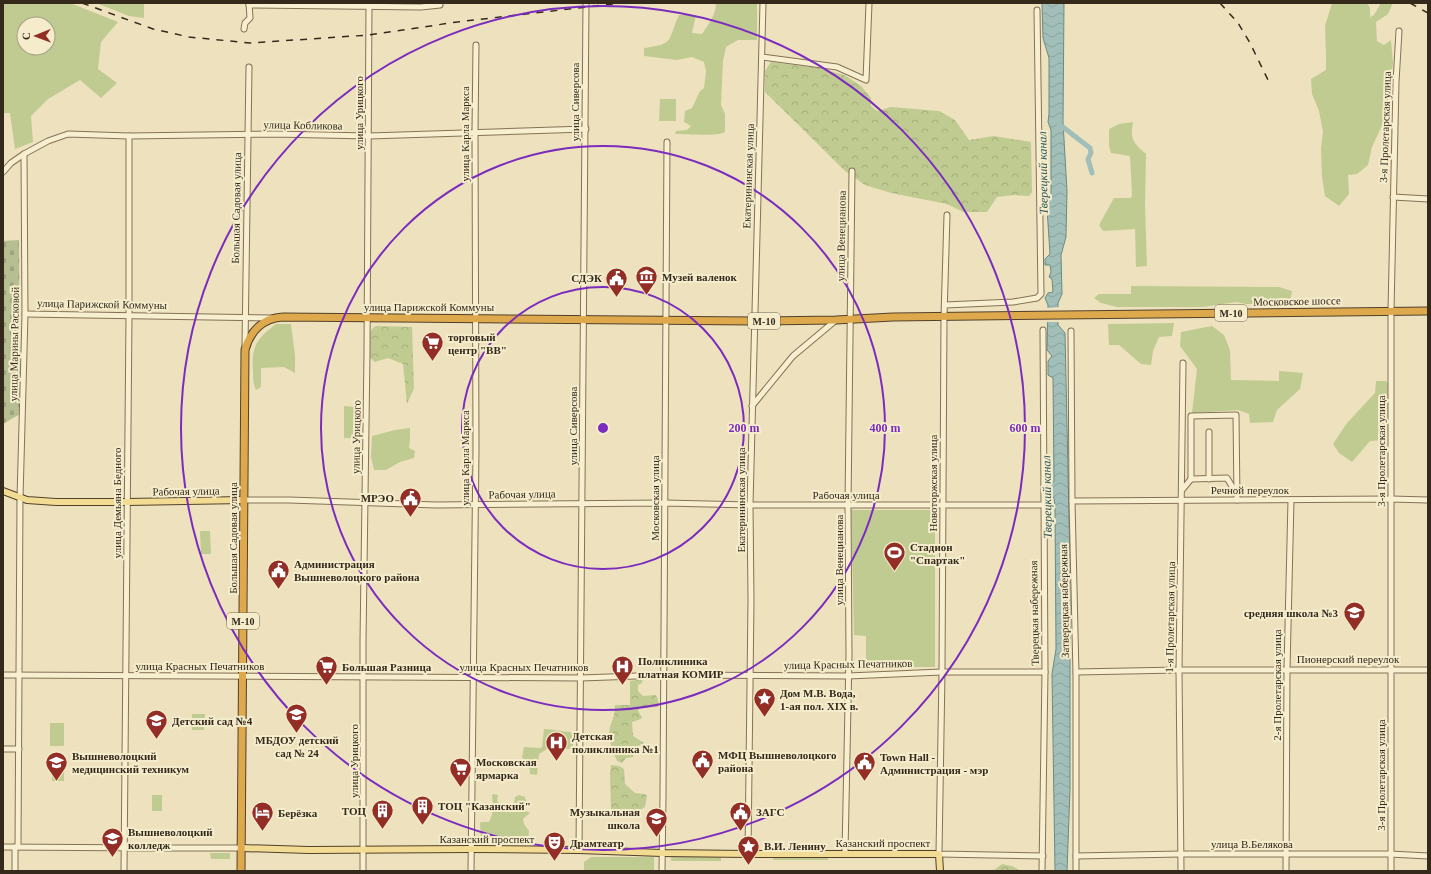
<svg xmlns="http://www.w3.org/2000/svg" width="1431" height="874" font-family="Georgia,serif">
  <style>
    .green { fill: #c0cb91; fill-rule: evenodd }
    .forest { fill: url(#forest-crowns) }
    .cemetery { fill: url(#cemetery-stones) }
    .water { fill: url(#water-waves); stroke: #688c85 }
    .pier { fill: #ede2bd }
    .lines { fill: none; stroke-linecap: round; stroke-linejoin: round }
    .canal { stroke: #a1beb8; stroke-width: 5 }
    .minor-casing { stroke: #857256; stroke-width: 7 }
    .major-casing { stroke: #52402b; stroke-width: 8 }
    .highway-casing { stroke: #52402b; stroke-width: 9 }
    .minor { stroke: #f8efd0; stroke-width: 5 }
    .major { stroke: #f2db93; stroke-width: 6 }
    .highway { stroke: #dea94c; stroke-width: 7 }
    .rail { stroke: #34291b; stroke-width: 1.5; stroke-dasharray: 7 7; stroke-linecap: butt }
    .ring { fill: none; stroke: #7b2cbf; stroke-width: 2 }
    .labels { text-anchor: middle; stroke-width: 4; stroke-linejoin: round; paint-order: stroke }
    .shield { fill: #f5eccc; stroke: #6e6450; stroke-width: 1 }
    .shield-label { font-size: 10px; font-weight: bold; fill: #34291b }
    .street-label { font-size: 11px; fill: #34291b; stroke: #f5eccc }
    .poi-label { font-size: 11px; font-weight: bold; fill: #34291b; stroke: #f5eccc; text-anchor: start }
    .water-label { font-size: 12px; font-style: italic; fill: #2a5354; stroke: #f5eccc }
    .centre { fill: #7b2cbf; stroke: #f5eccc; stroke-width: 2 }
    .ring-label { font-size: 12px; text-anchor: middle; font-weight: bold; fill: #7b2cbf; stroke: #f5eccc; stroke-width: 4; stroke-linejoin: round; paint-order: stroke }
  </style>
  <defs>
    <pattern id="forest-crowns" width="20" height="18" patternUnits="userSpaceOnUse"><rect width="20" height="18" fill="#c0cb91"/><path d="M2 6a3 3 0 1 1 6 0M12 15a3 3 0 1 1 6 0" fill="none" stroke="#a6ae7c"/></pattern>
    <pattern id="cemetery-stones" width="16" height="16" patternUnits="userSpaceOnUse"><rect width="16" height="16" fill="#b6bf91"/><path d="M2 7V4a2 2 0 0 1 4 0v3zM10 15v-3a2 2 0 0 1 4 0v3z" fill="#9da47c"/></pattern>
    <pattern id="water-waves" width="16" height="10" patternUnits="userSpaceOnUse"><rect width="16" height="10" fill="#a1beb8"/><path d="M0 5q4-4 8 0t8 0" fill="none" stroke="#8ba39e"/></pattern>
  </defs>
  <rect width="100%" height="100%" fill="#ede2bd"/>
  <g class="green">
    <path d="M3,3H70L118,22L101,42L98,69L117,83L101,98L80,80L48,99L31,116L33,142L15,149L10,113H3ZM24,24H48V48H24Z"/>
    <polygon points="96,3 144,3 144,18 129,16"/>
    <path d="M716,3H757V40H738L726,47L723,61L721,105L725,114V132C716,137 687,134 675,134L676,131L687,130L691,126L684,122L685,111L692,108L700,91L704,88L706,71L704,62L692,57L677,60L644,56V48C676,44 667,40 679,15H696L692,33L702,34C708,25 716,15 716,3Z"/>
    <polygon points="1332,3 1367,3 1370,8 1370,17 1374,15 1381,3 1393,3 1388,14 1376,22 1377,41 1384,45 1391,40 1393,63 1385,119 1372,147 1368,165 1357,174 1348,175 1349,194 1339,206 1325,196 1322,177 1321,148 1323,132 1319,111 1312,94 1311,79 1326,70 1326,55 1325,26"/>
    <polygon points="660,99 676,99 676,121 659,121"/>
    <path d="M1133,122C1130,139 1133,143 1146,154L1145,205L1147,266L1136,267L1135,229L1103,231L1099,225L1114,198H1131L1132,195L1130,156L1111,153L1109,146V129L1119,124Z"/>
    <polygon points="1131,286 1279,287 1292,291 1290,302 1287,304 1246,304 1236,302 1203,307 1117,307 1101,303 1094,298 1099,294 1131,294"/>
    <polygon points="1174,323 1172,336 1159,337 1153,351 1151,365 1141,364 1119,345 1109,345 1108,324"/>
    <path d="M276,324H291L295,355V373L284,367L261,368V387L256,390C253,384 253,378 253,372C251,347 256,339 276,324Z"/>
    <polygon points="1212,326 1224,335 1230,350 1231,380 1279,381 1279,371 1303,373 1300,389 1277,410 1273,422 1250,423 1249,414 1238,410 1192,413 1197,369 1180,346 1181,332"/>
    <polygon points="1376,381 1386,381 1388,384 1389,424 1385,440 1370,441 1352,462 1339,453 1333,444 1347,423 1375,393"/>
    <polygon points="344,406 356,407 356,438 344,438"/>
    <polygon points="410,428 410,439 409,448 415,451 414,458 400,462 386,470 374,470 371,457 372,436 395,430"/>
    <polygon points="851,510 935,510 935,667 866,667 866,636 854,635"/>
    <polygon points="200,531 210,531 211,554 201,554"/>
    <polygon points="192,714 205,714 204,730 192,730"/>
    <rect x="50" y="723" width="14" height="23"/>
    <path d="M544,729C554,729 562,732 571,732L573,736V748L572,749H547L539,754L537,775L530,774L529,762L522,758L524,747L540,748L542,747Z"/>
    <rect x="52" y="762" width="12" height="19"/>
    <path d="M493,794L498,795L497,801L500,804C505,804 508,806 514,805L515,797L519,795L525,797L527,803L523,805L524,810L530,813L523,819L524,824L529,831L528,843H481L480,823L481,822H489C494,814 493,804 492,795Z"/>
    <rect x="152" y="795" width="10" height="16"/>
    <polygon points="210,853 230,853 230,859 211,859"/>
    <rect x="671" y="856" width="50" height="5"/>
    <polygon points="828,856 828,860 773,860 773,857"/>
    <polygon points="591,857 654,857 654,871 584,871 584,862"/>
  </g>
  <g class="forest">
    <polygon points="771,62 819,68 844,75 861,86 871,98 871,106 877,111 891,107 939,111 955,120 969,140 994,136 1031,142 1032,192 1029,196 1014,195 997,197 987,212 963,212 947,204 891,193 865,185 845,171 765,92 765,71"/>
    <path d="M376,326L412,327L414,388L407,404L403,364L388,358L375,362L369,357C369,347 366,331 376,326Z"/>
    <path d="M643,679L642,683L638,685V691L643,696L656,695L658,700V707L640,708L638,711L642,717L641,719L632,722L633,736L644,743L642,745L637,746L633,757L626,758L622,763L617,761C613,751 607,738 610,727C613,718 615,715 615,705H630V681Z"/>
    <polygon points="611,765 619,766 624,769 625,784 635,793 645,794 647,796 645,807 634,814 619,814 611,809 610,773"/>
    <polygon points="1002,864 1012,866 1021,871 993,871"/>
  </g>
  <polygon class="cemetery" points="19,240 20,414 3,424 3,241"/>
  <polygon class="water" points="1042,3 1064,3 1063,122 1067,191 1066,237 1061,255 1062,294 1058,303 1058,325 1065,333 1070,563 1070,789 1067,871 1055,871 1052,674 1056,649 1055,506 1054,498 1049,494 1049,488 1054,481 1053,378 1048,375 1048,361 1052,356 1047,350 1048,305 1045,298 1048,293 1053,292 1052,279 1049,277 1051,272 1050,265 1045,265 1045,259 1050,254 1047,208 1048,200 1051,197 1051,130 1048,122 1049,114 1049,58 1043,38"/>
  <polygon class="pier" points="1060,307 1060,322 1046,322 1046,308"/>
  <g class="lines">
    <polyline class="canal" points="1059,124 1090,148 1091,153 1088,159 1092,173"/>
    <defs>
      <g id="minor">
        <polyline points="249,5 421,7 440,5"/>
        <polyline points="244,29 245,23 250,18 249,3"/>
        <polyline points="762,57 837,67 866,80 869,3"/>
        <polyline points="3,172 11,163 24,154 48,141 68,134 129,136 274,134 369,136 586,129"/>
        <polyline points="1393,197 1428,199"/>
        <polyline points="947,215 944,317 942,672 939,854 1043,856"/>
        <polyline points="945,305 1013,302 1037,298 1041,294 1037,10"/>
        <polyline points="25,314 272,318"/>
        <polyline points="1071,331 1072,501 1076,674 1076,871"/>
        <polyline points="245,346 249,67"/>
        <polyline points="752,406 793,356 836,320"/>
        <polyline points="1209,432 1209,479"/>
        <polyline points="1191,479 1227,478 1236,493"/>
        <polyline points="1182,490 1191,479 1191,416 1236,415 1237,500"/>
        <polyline points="244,500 289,500 436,505 665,503 750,505 1043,505"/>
        <polyline points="1072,501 1391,499 1428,500"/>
        <polyline points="1076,672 1179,670 1428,670"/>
        <polyline points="3,675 581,678 664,675 848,676 942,672 1045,672"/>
        <polyline points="3,749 19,749"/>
        <polyline points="3,847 151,848 242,848"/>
        <polyline points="18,847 20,498 25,314 24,154"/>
        <polyline points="579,850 586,3"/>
        <polyline points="845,853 849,655 848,505 852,171"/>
        <polyline points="748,854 751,600 750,505 763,3"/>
        <polyline points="1076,856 1181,854 1390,854 1428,856"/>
        <polyline points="15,871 15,847"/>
        <polyline points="124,871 129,316 129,136"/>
        <polyline points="363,871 363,641 367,353 369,3"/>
        <polyline points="471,871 476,450 475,132 476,45"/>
        <polyline points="662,871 663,795 667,142"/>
        <polyline points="1042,871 1045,672 1043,330"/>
        <polyline points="1181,871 1179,670 1183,363"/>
        <polyline points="1286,871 1287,669 1291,500"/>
        <polyline points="1391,871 1391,311 1396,82 1399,31"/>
      </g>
      <g id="major">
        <polyline points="3,491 27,500 56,502 127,502 244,500"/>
        <polyline points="242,848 309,850 471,849 579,850 662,853 748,854 939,854 940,871"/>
      </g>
      <path id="highway" d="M241,871L245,350C250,331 263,318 283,317L754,321L836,320L893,317L1428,311"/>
    </defs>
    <use href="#minor" class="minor-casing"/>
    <use href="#major" class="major-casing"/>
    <use href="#highway" class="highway-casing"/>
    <use href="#minor" class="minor"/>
    <use href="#major" class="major"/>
    <use href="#highway" class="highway"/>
    <g class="rail">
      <polyline points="82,3 153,29 189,37 250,43 369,35 457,22 621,3"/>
      <polyline points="1220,3 1238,23 1250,43 1269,82"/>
      <polyline points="1410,3 1428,13"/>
    </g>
  </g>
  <g class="ring">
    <circle cx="603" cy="428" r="141"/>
    <circle cx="603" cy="428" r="282"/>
    <circle cx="603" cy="428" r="422"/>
  </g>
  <defs>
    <symbol id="museum-pin" viewBox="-11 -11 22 30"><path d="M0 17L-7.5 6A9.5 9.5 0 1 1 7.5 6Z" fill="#932e27" stroke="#f5eccc"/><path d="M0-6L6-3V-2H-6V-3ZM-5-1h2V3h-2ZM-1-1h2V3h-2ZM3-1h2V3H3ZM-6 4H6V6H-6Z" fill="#fff"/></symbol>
    <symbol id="civic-pin" viewBox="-11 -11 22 30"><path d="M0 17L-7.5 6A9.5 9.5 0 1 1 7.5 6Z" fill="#932e27" stroke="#f5eccc"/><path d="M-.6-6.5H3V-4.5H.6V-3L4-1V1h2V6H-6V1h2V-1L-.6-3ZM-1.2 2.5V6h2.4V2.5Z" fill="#fff"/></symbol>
    <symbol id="supermarket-pin" viewBox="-11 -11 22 30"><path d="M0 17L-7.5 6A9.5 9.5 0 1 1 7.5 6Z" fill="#932e27" stroke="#f5eccc"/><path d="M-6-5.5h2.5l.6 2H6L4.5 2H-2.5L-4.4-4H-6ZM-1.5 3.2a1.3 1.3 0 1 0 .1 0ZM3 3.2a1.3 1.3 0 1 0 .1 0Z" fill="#fff"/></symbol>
    <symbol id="stadium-pin" viewBox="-11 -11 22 30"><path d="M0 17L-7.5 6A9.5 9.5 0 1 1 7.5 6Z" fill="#932e27" stroke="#f5eccc"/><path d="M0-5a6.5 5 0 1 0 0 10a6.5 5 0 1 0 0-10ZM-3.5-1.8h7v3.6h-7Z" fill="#fff"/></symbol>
    <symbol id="school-pin" viewBox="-11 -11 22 30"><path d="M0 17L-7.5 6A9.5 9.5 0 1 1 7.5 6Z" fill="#932e27" stroke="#f5eccc"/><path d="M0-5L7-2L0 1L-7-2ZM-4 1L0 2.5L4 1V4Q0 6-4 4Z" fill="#fff"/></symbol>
    <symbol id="hospital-pin" viewBox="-11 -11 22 30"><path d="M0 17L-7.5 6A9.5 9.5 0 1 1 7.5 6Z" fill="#932e27" stroke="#f5eccc"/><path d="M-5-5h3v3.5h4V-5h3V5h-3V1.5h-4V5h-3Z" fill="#fff"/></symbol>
    <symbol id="sight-pin" viewBox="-11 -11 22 30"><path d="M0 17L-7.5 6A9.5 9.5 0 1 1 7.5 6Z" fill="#932e27" stroke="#f5eccc"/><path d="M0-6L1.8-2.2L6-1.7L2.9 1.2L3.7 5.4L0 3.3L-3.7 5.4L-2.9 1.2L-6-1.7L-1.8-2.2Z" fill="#fff"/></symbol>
    <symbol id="university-pin" viewBox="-11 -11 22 30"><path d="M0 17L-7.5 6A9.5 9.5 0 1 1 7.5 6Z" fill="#932e27" stroke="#f5eccc"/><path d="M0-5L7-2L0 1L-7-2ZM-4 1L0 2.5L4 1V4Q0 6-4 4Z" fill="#fff"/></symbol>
    <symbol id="building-pin" viewBox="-11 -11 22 30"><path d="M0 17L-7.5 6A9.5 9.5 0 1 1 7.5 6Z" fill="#932e27" stroke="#f5eccc"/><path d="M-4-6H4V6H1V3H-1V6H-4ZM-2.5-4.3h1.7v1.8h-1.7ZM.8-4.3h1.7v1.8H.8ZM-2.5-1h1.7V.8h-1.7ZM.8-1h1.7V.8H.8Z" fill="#fff"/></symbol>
    <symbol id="hotel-pin" viewBox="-11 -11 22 30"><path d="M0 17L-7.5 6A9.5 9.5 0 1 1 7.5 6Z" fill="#932e27" stroke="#f5eccc"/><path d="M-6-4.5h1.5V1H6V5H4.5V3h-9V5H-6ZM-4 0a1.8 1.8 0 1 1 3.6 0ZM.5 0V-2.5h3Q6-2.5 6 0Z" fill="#fff"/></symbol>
    <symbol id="theatre-pin" viewBox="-11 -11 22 30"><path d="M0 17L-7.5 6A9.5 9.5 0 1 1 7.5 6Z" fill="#932e27" stroke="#f5eccc"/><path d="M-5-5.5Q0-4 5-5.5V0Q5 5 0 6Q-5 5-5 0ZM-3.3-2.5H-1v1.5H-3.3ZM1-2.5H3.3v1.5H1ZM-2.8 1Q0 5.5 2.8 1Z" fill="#fff"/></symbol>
  </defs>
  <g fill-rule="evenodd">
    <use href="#museum-pin" x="634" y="264" width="25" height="34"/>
    <use href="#civic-pin" x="604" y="266" width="25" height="34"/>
    <use href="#supermarket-pin" x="420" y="330" width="25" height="34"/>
    <use href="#civic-pin" x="398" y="486" width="25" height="34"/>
    <use href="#stadium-pin" x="882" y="540" width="25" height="34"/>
    <use href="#civic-pin" x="266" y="558" width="25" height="34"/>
    <use href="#school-pin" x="1342" y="600" width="25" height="34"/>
    <use href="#supermarket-pin" x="314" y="654" width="25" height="34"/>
    <use href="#hospital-pin" x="610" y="654" width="25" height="34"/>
    <use href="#sight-pin" x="752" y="686" width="25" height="34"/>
    <use href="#school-pin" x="284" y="702" width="25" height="34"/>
    <use href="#school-pin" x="144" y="708" width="25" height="34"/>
    <use href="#hospital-pin" x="544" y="730" width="25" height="34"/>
    <use href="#civic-pin" x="690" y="748" width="25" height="34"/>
    <use href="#university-pin" x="44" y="750" width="25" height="34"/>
    <use href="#civic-pin" x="852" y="750" width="25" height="34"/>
    <use href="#supermarket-pin" x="448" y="756" width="25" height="34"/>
    <use href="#building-pin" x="410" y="794" width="25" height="34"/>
    <use href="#building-pin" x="370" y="798" width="25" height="34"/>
    <use href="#civic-pin" x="728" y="800" width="25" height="34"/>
    <use href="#hotel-pin" x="250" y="800" width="25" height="34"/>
    <use href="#school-pin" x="644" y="806" width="25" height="34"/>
    <use href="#university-pin" x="100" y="826" width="25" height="34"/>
    <use href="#theatre-pin" x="542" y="830" width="25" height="34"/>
    <use href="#sight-pin" x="736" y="834" width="25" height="34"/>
  </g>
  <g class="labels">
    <g class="shield">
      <rect x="1215" y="305" width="32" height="16" rx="3"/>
      <rect x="748" y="313" width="32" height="16" rx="3"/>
      <rect x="227" y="613" width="32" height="16" rx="3"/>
    </g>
    <g class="shield-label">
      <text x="1231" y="317">М-10</text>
      <text x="764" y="325">М-10</text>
      <text x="243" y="625">М-10</text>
    </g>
    <g class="street-label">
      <text transform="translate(575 102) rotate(-90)" y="4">улица Сиверсова</text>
      <text transform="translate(359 113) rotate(-90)" y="4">улица Урицкого</text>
      <text transform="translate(303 125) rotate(1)" y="4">улица Кобликова</text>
      <text transform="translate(1385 127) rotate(-88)" y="4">3-я Пролетарская улица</text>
      <text transform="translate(465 134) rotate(-90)" y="4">улица Карла Маркса</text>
      <text transform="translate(748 176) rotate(-88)" y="4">Екатерининская улица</text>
      <text transform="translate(236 208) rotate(-89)" y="4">Большая Садовая улица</text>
      <text transform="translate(841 236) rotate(-89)" y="4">улица Венецианова</text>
      <text transform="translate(1297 301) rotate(-1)" y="4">Московское шоссе</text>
      <text transform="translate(102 304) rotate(1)" y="4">улица Парижской Коммуны</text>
      <text x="429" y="311">улица Парижской Коммуны</text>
      <text transform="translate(14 344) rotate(-89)" y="4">улица Марины Расковой</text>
      <text transform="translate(573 426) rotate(-90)" y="4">улица Сиверсова</text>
      <text transform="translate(356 437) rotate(-89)" y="4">улица Урицкого</text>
      <text transform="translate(1381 451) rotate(-90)" y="4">3-я Пролетарская улица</text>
      <text transform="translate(465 458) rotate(-90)" y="4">улица Карла Маркса</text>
      <text transform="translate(933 483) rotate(-90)" y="4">Новоторжская улица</text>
      <text x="1250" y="494">Речной переулок</text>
      <text transform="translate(186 491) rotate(-1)" y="4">Рабочая улица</text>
      <text transform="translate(522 494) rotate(-1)" y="4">Рабочая улица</text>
      <text x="846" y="499">Рабочая улица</text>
      <text transform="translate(655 498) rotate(-90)" y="4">Московская улица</text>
      <text transform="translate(741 500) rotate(-90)" y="4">Екатерининская улица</text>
      <text transform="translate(117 503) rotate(-90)" y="4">улица Демьяна Бедного</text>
      <text transform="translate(233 538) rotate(-90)" y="4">Большая Садовая улица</text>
      <text transform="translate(839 560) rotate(-90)" y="4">улица Венецианова</text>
      <text transform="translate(1064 601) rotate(-91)" y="4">Затверецкая набережная</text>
      <text transform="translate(1034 613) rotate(-91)" y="4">Тверецкая набережная</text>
      <text transform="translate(1170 617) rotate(-89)" y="4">1-я Пролетарская улица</text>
      <text x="1348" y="663">Пионерский переулок</text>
      <text transform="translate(848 664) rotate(-1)" y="4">улица Красных Печатников</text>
      <text x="200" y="670">улица Красных Печатников</text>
      <text x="524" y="671">улица Красных Печатников</text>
      <text transform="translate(1277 685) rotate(-90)" y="4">2-я Пролетарская улица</text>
      <text transform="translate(354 761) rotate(-90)" y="4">улица Урицкого</text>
      <text transform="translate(1381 775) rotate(-90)" y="4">3-я Пролетарская улица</text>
      <text x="487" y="843">Казанский проспект</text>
      <text x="883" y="847">Казанский проспект</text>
      <text x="1252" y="848">улица В.Белякова</text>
    </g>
    <g class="poi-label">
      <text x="662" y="281">Музей валенок</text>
      <text x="602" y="282" text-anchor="end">СДЭК</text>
      <text x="448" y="341">торговый<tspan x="448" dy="13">центр "ВВ"</tspan></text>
      <text x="394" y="502" text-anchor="end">МРЭО</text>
      <text x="910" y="551">Стадион<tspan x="910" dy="13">"Спартак"</tspan></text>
      <text x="294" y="568">Администрация<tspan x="294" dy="13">Вышневолоцкого района</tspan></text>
      <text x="1338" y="617" text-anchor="end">средняя школа №3</text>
      <text x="638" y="665">Поликлиника<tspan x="638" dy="13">платная КОМИР</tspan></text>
      <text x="342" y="671">Большая Разница</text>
      <text x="780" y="697">Дом М.В. Вода,<tspan x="780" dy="13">1-ая пол. XIX в.</tspan></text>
      <text x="172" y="725">Детский сад №4</text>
      <text x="572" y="740">Детская<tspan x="572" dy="13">поликлиника №1</tspan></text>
      <text x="297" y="744" text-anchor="middle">МБДОУ детский<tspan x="297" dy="13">сад № 24</tspan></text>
      <text x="718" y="759">МФЦ Вышневолоцкого<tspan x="718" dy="13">района</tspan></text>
      <text x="72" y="760">Вышневолоцкий<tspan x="72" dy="13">медицинский техникум</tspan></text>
      <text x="880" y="761">Town Hall -<tspan x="880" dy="13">Администрация - мэр</tspan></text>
      <text x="476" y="766">Московская<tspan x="476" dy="13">ярмарка</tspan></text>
      <text x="438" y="810">ТОЦ "Казанский"</text>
      <text x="366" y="815" text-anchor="end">ТОЦ</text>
      <text x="640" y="816" text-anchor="end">Музыкальная<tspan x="640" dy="13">школа</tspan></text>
      <text x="756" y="816">ЗАГС</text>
      <text x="278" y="817">Берёзка</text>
      <text x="128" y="836">Вышневолоцкий<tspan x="128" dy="13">колледж</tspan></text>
      <text x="570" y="847">Драмтеатр</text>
      <text x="764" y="850">В.И. Ленину</text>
    </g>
    <g class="water-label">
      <text transform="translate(1043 173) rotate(-91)" y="4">Тверецкий канал</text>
      <text transform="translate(1047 497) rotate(-91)" y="4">Тверецкий канал</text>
    </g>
  </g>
  <circle cx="603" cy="428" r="6" class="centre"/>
  <g class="ring-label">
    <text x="744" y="432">200 m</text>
    <text x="885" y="432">400 m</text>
    <text x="1025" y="432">600 m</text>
  </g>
  <rect width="1431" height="874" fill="none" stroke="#34291b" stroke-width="8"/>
  <g transform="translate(36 36) rotate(269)"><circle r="19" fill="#f5eccc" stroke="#a89e85"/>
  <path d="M0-3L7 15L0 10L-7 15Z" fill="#932e27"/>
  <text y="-6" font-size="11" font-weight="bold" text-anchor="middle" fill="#34291b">С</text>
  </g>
</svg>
